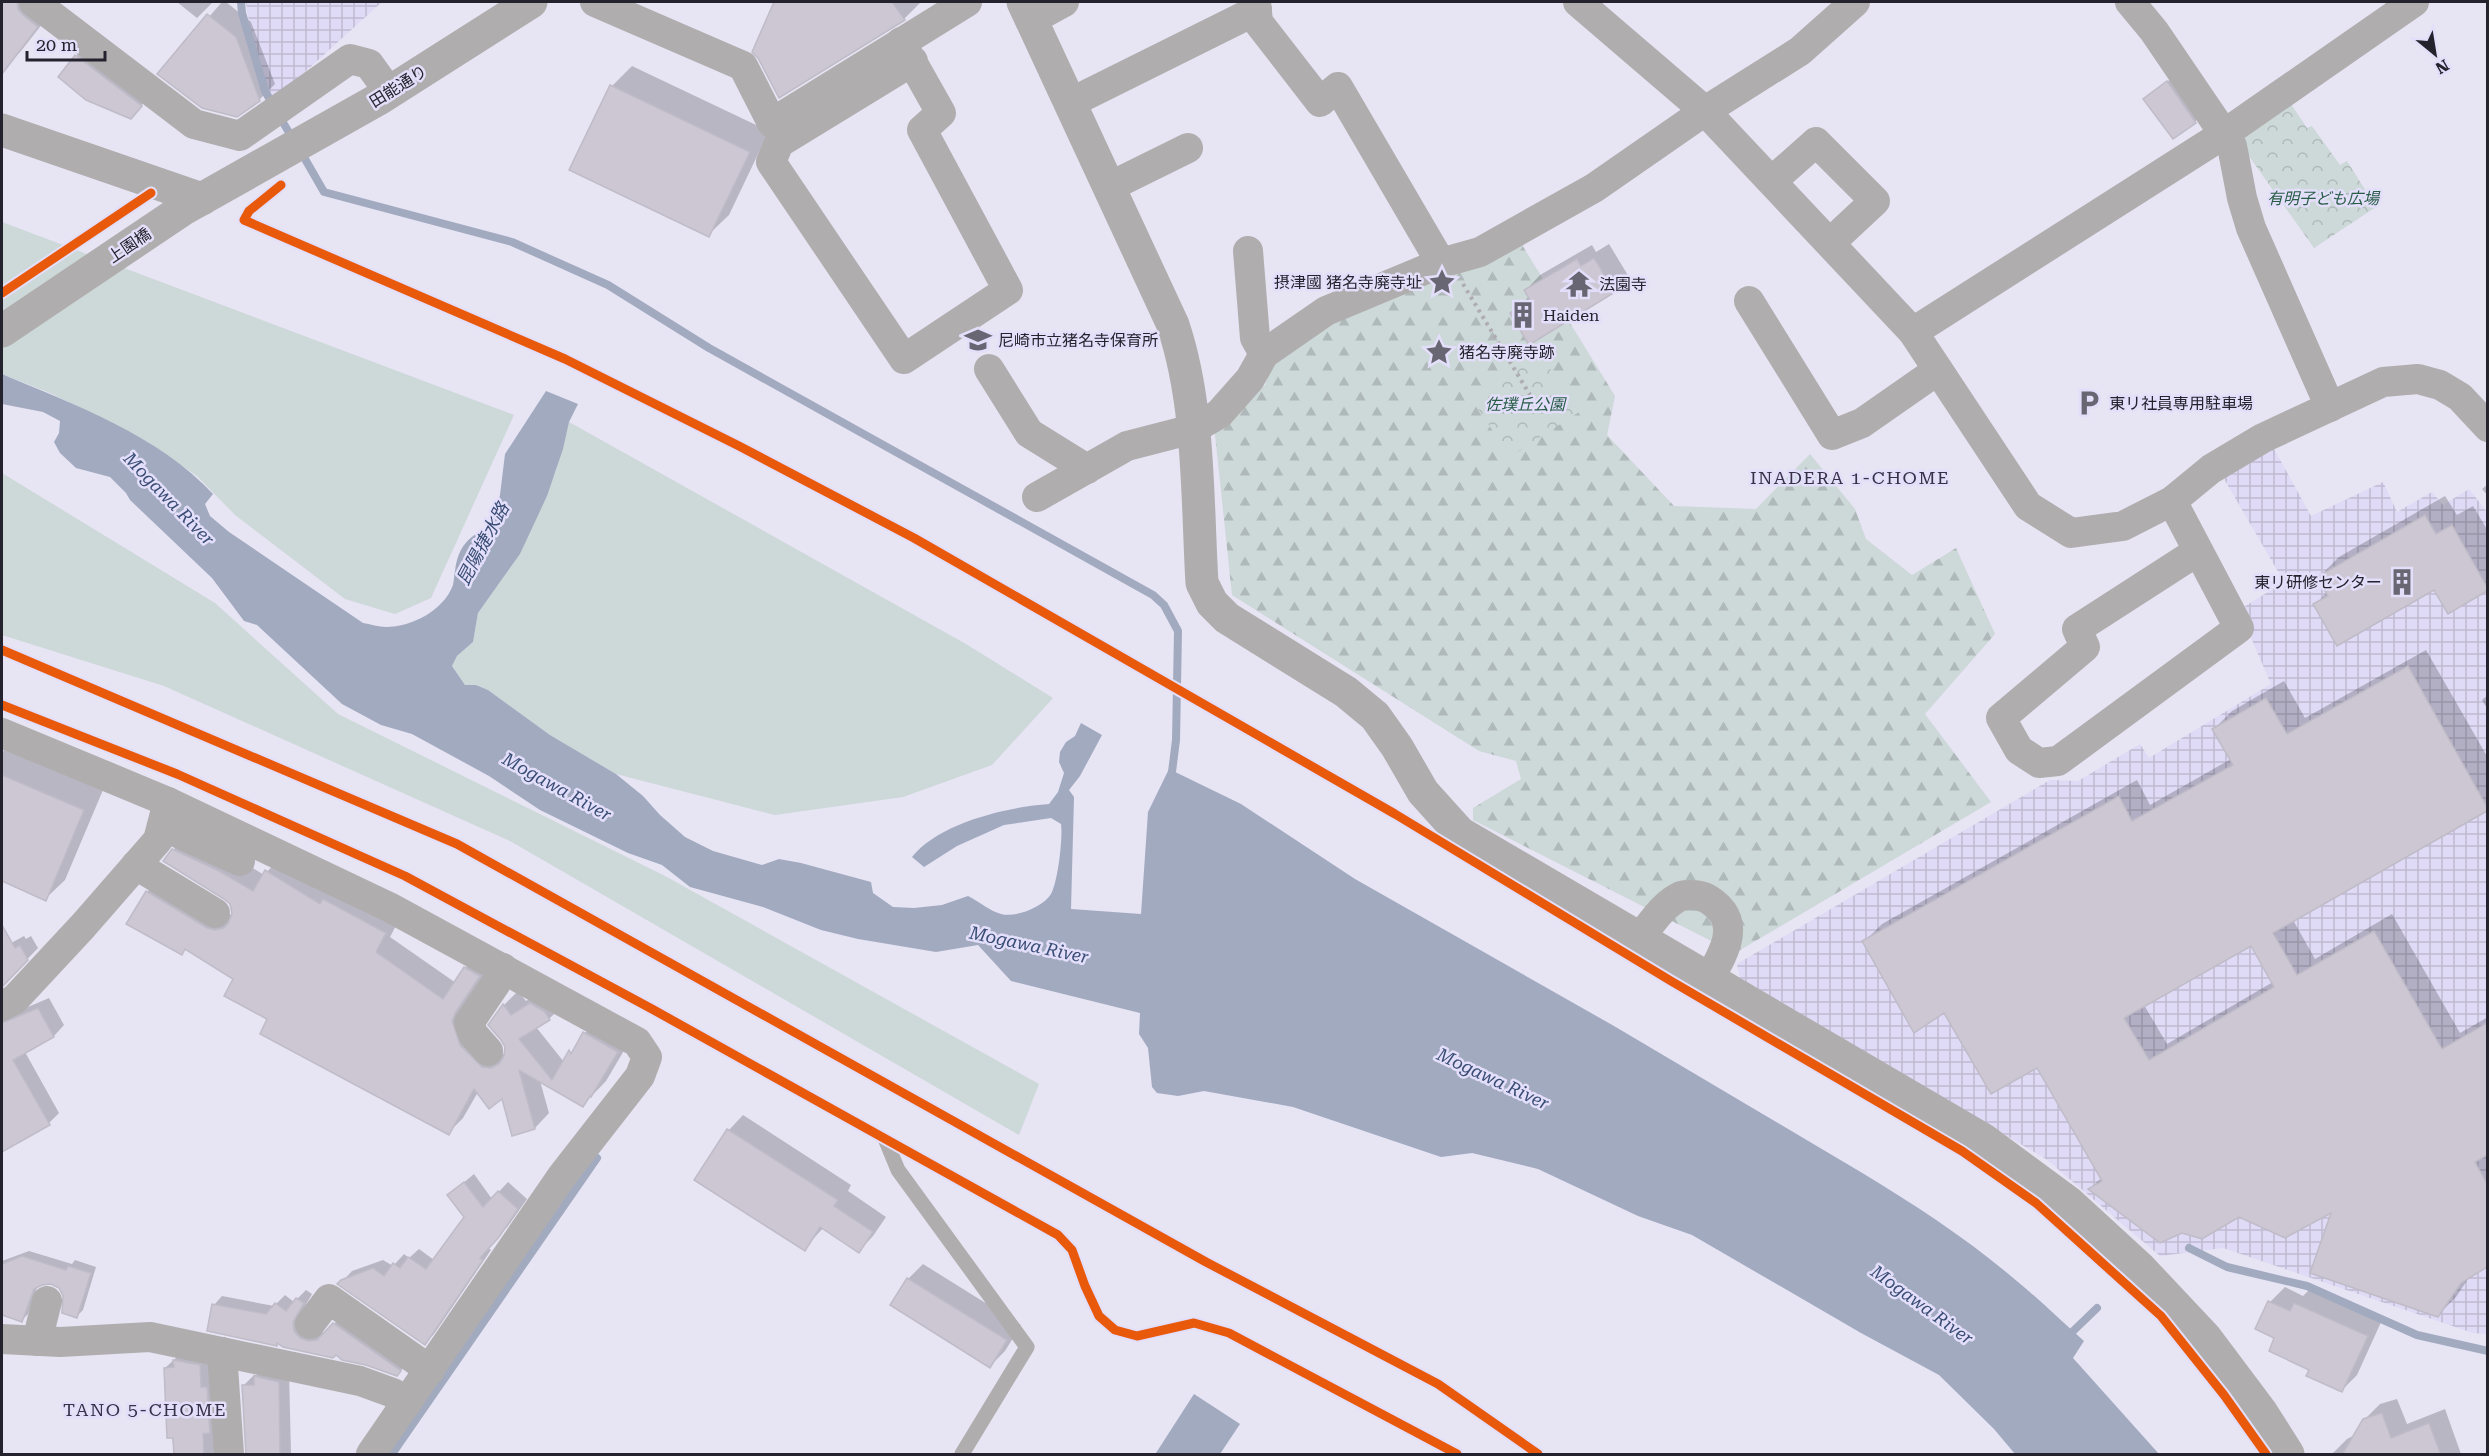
<svg xmlns="http://www.w3.org/2000/svg" width="2489" height="1456" font-family="'Roboto Serif','Noto Sans JP',serif">
  <style>
    .industrial { fill: url(#industrial-grid) }
    .green { fill: #cdd8d8 }
    .forest { fill: url(#forest-firs) }
    .park { fill: url(#park-crowns) }
    .water { fill: #a2aac0 }
    .shadow { fill: #0003; fill-rule: evenodd }
    .lines { fill: none; stroke-linecap: round; stroke-linejoin: round }
    .stream { stroke: #a2aac0; stroke-width: 8 }
    .building { fill: #ccc7d3; stroke: #bfbbc7; stroke-width: 1.5; fill-rule: evenodd }
    .path { stroke: #aeacb0; stroke-width: 4; stroke-dasharray: 3 4.5; stroke-linecap: butt }
    .service { stroke: #b0adae; stroke-width: 15 }
    .minor { stroke: #b0adae; stroke-width: 30 }
    .tertiary { stroke: #b0adae; stroke-width: 33 }
    .cycleway-casing { stroke: #e3defa; stroke-width: 13 }
    .cycleway { stroke: #e8590c; stroke-width: 9 }
    .labels { text-anchor: middle; stroke-width: 5; stroke-linejoin: round; paint-order: stroke }
    .street-label { font-size: 16px; fill: #24222c; stroke: #e3defa }
    .park-label { font-size: 16px; font-style: italic; fill: #285d45; stroke: #e3defa }
    .poi-label { font-size: 16px; fill: #24222c; stroke: #e3defa; text-anchor: start }
    .neighbourhood-label { font-size: 18px; letter-spacing: 1.5px; fill: #363147; stroke: #e3defa }
    .water-label { font-size: 18px; font-style: italic; fill: #394d74; stroke: #e3defa }
  </style>
  <defs>
    <pattern id="industrial-grid" width="8" height="8" patternUnits="userSpaceOnUse" patternTransform="scale(1.5)"><rect width="8" height="8" fill="#dfdaf5"/><path d="M0 4h8M4 0v8" fill="none" stroke="#bfbbd2"/></pattern>
    <pattern id="forest-firs" width="22" height="20" patternUnits="userSpaceOnUse" patternTransform="scale(1.5)"><rect width="22" height="20" fill="#cdd8d8"/><path d="M5 1l3.5 6h-7zM16 11l3.5 6h-7z" fill="#b0b9ba"/></pattern>
    <pattern id="park-crowns" width="20" height="18" patternUnits="userSpaceOnUse" patternTransform="scale(1.5)"><rect width="20" height="18" fill="#cdd8d8"/><path d="M2 6a3 3 0 1 1 6 0M12 15a3 3 0 1 1 6 0" fill="none" stroke="#b0b9ba"/></pattern>
  </defs>
  <rect width="100%" height="100%" fill="#e7e4f4"/>
  <g class="industrial">
    <polygon points="246,2 382,2 274,100 255,64"/>
    <polygon points="2273,447 2311,516 2383,482 2397,512 2432,492 2443,505 2469,489 2487,512 2487,1334 2473,1333 2223,1248 2160,1256 2046,1159 1740,978 1737,964 2050,780 2078,781 2140,744 2149,758 2271,684 2239,610 2284,582 2223,477"/>
  </g>
  <g class="green">
    <polygon points="2,222 514,415 431,598 395,614 345,599 235,515 197,476 144,440 50,393 2,374"/>
    <polygon points="569,422 966,644 1053,698 992,765 903,797 775,815 616,774 550,735 488,690 476,685 465,685 452,666 457,656 473,642 478,613 520,554 556,470"/>
    <polygon points="2,473 215,603 338,714 665,876 1039,1084 1019,1135 510,841 164,686 2,635"/>
  </g>
  <polygon class="forest" points="1519,240 1615,396 1607,435 1674,506 1756,509 1810,454 1855,509 1866,539 1912,575 1956,548 1995,634 1925,714 1991,802 1735,953 1473,820 1473,808 1521,779 1516,761 1479,751 1232,595 1214,425 1265,385 1277,349"/>
  <g class="park">
    <polygon points="2287,98 2307,128 2312,126 2340,165 2347,161 2376,207 2314,248 2239,142"/>
    <polygon points="1539,352 1579,412 1510,457 1469,395"/>
  </g>
  <g class="water">
    <path d="M2,374C73,404 160,436 213,494L205,504L210,516L229,532L363,623C370,624 379,627 386,627C412,627 444,610 453,585C454,580 454,575 455,571C458,547 468,536 490,527L500,495L505,454L546,391L578,404L569,422L563,449L547,496L520,554L478,613L473,642L457,656L452,666L465,685H476L488,690L550,735L616,774L643,796L660,815L685,837L713,851L762,865L779,859L801,863L871,882L873,893L893,907L914,908L942,905L968,896C978,901 990,911 1001,914C1016,918 1043,907 1051,894C1058,882 1063,837 1061,824L1051,818L1004,825L957,846L924,867L912,857C939,823 1007,807 1049,804L1058,792L1064,773L1059,762L1060,752L1066,742L1075,736L1081,723L1102,735L1080,776L1069,790L1074,797L1071,909L1141,914L1148,812L1169,769L1241,804L1355,879L1614,1026L1864,1174C1915,1205 1966,1238 2012,1277C2037,1297 2060,1320 2084,1341L2073,1358L2159,1454H2015L1994,1429L1939,1375L1861,1333L1692,1235L1638,1216L1538,1169L1472,1153L1441,1157L1293,1107L1204,1091L1178,1096L1157,1093L1152,1087L1148,1048L1139,1034L1140,1013L1011,981L978,945L936,952L858,939L821,930L763,907L690,887L662,865L628,853L540,810L489,776L412,734L381,725L342,704L257,625L244,621L212,578L130,500L126,493L110,477L76,468L60,453L54,442L59,433L60,421L43,412L2,404Z"/>
    <polygon points="1194,1394 1240,1424 1220,1454 1157,1454 1156,1453"/>
  </g>
  <g class="shadow">
    <polygon points="2,2 46,2 54,9 21,51 4,68 2,67"/>
    <polygon points="177,2 213,2 197,18"/>
    <polygon points="222,2 226,2 251,22 275,84 259,100 159,74"/>
    <polygon points="776,2 921,2 904,19 760,57 754,52"/>
    <polygon points="86,46 151,95 131,117 76,56"/>
    <polygon points="632,66 769,131 729,215 708,235 612,86"/>
    <polygon points="2172,78 2199,117 2195,122 2145,99"/>
    <polygon points="1609,244 1629,277 1614,291 1511,313 1530,296 1526,290 1540,275 1592,245 1596,252"/>
    <polygon points="2488,484 2488,496 2482,489"/>
    <polygon points="2445,496 2457,515 2473,506 2488,531 2488,590 2449,612 2435,588 2315,605 2327,592 2319,577 2339,557"/>
    <path d="M2426,650L2488,758V809L2293,920L2315,959L2392,914L2460,1033L2488,1017V1266L2470,1276L2456,1297L2438,1315L2334,1210L2239,1215L2090,1189L2102,1177L2037,1066L1945,1011L1864,942L1882,924L2137,780L2150,805L2231,759L2214,729L2232,711L2284,681L2305,718ZM2251,944L2273,982L2167,1044L2144,1005Z"/>
    <polygon points="2488,695 2488,710 2482,700"/>
    <polygon points="5,749 103,790 65,880 45,899 2,880 2,753"/>
    <polygon points="188,835 234,856 264,875 281,857 400,918 390,937 456,983 465,968 480,954 493,961 469,997 497,1053 506,1054 504,1005 518,991 526,1001 546,989 564,1004 549,1019 536,1027 564,1062 585,1033 599,1019 632,1037 606,1081 583,1105 540,1081 549,1113 535,1128 503,1096 478,1092 463,1118 448,1133 269,1018 235,978 186,948 182,953 147,892 162,877 222,914 233,915 231,903 173,850"/>
    <polygon points="24,936 26,939 31,936 38,948 2,985 2,948"/>
    <polygon points="49,998 64,1025 54,1036 25,1052 59,1113 49,1123 2,1150 2,1008 14,1013"/>
    <polygon points="743,1115 851,1185 848,1191 886,1217 873,1236 859,1251 824,1227 804,1249 729,1130"/>
    <polygon points="474,1174 492,1199 508,1182 527,1199 508,1226 488,1248 491,1250 434,1334 425,1343 340,1284 352,1271 383,1260 393,1266 404,1254 409,1258 419,1249 434,1260 465,1217 449,1195"/>
    <polygon points="29,1251 72,1264 75,1260 96,1267 83,1310 77,1316 60,1288 52,1283 38,1285 28,1314 22,1320 2,1314 2,1261"/>
    <polygon points="923,1264 1021,1325 1005,1351 990,1366 908,1279"/>
    <polygon points="2285,1287 2303,1296 2311,1288 2382,1320 2357,1375 2342,1390 2311,1369 2276,1337 2270,1302"/>
    <polygon points="306,1290 312,1294 301,1313 318,1333 327,1332 342,1315 406,1366 397,1374 336,1353 279,1342 276,1344 214,1305 222,1296 274,1306 285,1295 294,1302"/>
    <polygon points="210,1355 227,1454 174,1454 165,1368 176,1358"/>
    <polygon points="289,1371 291,1454 247,1454 243,1386 254,1375"/>
    <polygon points="2397,1399 2407,1424 2445,1409 2461,1454 2332,1454 2347,1439 2355,1435 2364,1420 2380,1404"/>
  </g>
  <g class="lines">
    <g class="stream">
      <polyline points="241,2 242,13 265,91 273,105"/>
      <polyline points="279,116 293,139"/>
      <polyline points="301,152 324,192 512,242 608,285 709,348 1153,595 1164,605 1178,631 1176,740 1171,780"/>
      <polyline points="2189,1248 2227,1267 2307,1286 2417,1335 2488,1351"/>
      <polyline points="2066,1338 2097,1308"/>
      <polyline points="392,1454 597,1158"/>
    </g>
  </g>
  <g class="building">
    <polygon points="2,2 17,2 18,9 23,15 38,27 2,74"/>
    <polygon points="774,2 892,2 905,20 779,98 758,58 752,52"/>
    <polygon points="207,14 236,37 260,101 237,117 202,108 157,74"/>
    <polygon points="75,55 142,106 131,119 86,100 58,77"/>
    <polygon points="2167,81 2196,123 2173,139 2143,99"/>
    <polygon points="610,85 750,152 709,237 569,170"/>
    <polygon points="1594,258 1615,292 1529,345 1510,313 1530,300 1524,290 1577,259 1581,266"/>
    <polygon points="2425,515 2436,534 2452,525 2487,587 2487,591 2448,614 2434,590 2337,646 2313,604 2328,596 2317,577"/>
    <path d="M2408,666L2487,807V811L2273,933L2297,975L2374,931L2442,1049L2487,1023V1155L2475,1162L2487,1184V1267L2461,1283L2438,1317L2310,1273L2331,1213L2285,1238L2239,1217L2202,1239L2182,1233L2160,1243L2088,1189L2102,1181L2037,1068L1991,1094L1944,1013L1914,1033L1862,941L2119,796L2132,821L2233,765L2212,729L2266,698L2287,734ZM2251,946L2274,987L2149,1060L2124,1018Z"/>
    <polygon points="2,775 84,810 46,901 2,881"/>
    <polygon points="172,849 219,871 253,891 265,870 320,904 323,899 386,933 376,952 443,999 464,967 480,976 455,1013 452,1021 460,1045 482,1067 491,1068 499,1064 504,1056 505,1047 501,1040 488,1025 503,1004 511,1015 530,1003 545,1012 550,1020 519,1039 552,1080 569,1050 571,1054 583,1032 618,1052 591,1097 590,1096 583,1107 519,1070 535,1129 512,1136 502,1099 489,1109 474,1089 449,1135 260,1034 267,1019 224,996 233,979 185,949 182,955 126,924 146,891 207,928 215,930 224,928 229,922 232,913 230,904 224,899 163,861"/>
    <polygon points="2,925 15,948 20,945 28,960 2,987"/>
    <polygon points="38,1008 54,1037 13,1060 50,1125 2,1152 2,1023"/>
    <polygon points="727,1129 838,1200 834,1206 873,1232 859,1253 820,1227 805,1251 694,1180"/>
    <polygon points="464,1182 483,1207 498,1191 518,1209 499,1237 480,1258 483,1260 425,1345 337,1284 341,1280 373,1268 384,1276 393,1263 400,1268 408,1257 426,1269 464,1217 447,1195"/>
    <polygon points="22,1256 66,1270 68,1266 91,1273 77,1318 62,1313 63,1296 59,1288 51,1284 42,1285 34,1289 22,1322 2,1315 2,1264"/>
    <polygon points="907,1278 1007,1340 990,1368 890,1305"/>
    <polygon points="296,1298 304,1303 293,1322 294,1331 300,1338 308,1341 317,1340 333,1323 401,1371 397,1376 366,1365 342,1360 336,1355 333,1358 283,1347 277,1343 277,1346 207,1331 212,1304 266,1314 275,1303 286,1311"/>
    <polygon points="2268,1301 2290,1311 2294,1303 2368,1336 2342,1392 2306,1376 2309,1370 2269,1351 2274,1338 2255,1329"/>
    <polygon points="173,1360 200,1365 201,1387 207,1387 210,1433 203,1434 204,1455 174,1455 173,1438 167,1438 164,1368 174,1367"/>
    <polygon points="254,1376 279,1382 280,1455 246,1455 242,1385 254,1385"/>
    <polygon points="2382,1413 2391,1438 2429,1423 2441,1455 2342,1455 2363,1419"/>
  </g>
  <g class="lines">
    <polyline class="path" points="1463,284 1530,395"/>
    <polyline class="service" points="886,1141 898,1170 1027,1347 962,1454"/>
    <g class="minor">
      <polyline points="34,2 194,124 240,136 350,59 369,64 389,92"/>
      <polyline points="595,2 743,66 772,123"/>
      <polyline points="1256,2 1258,22 1320,102 1338,87 1441,263"/>
      <polyline points="1578,2 1705,111 1913,332 2028,506 2071,533 2123,526 2172,501 2211,469 2263,438 2383,382 2418,379 2440,385 2460,397 2488,427"/>
      <polyline points="1031,20 1064,2"/>
      <polyline points="901,42 941,113 922,130 1008,290 904,359 771,162 779,143 913,61"/>
      <polyline points="1070,103 1257,10"/>
      <polyline points="778,119 967,2"/>
      <polyline points="1772,181 1816,142 1875,201 1830,243"/>
      <polyline points="1109,187 1188,148"/>
      <polyline points="1248,251 1255,338 1264,354"/>
      <polyline points="1749,301 1832,435 1862,423 1938,370"/>
      <polyline points="1913,332 2224,134 2154,31 2130,2"/>
      <polyline points="989,369 1029,433 1087,469"/>
      <polyline points="2330,407 2251,228 2242,198 2232,146 2224,134 2414,2"/>
      <polyline points="1037,497 1127,446 1193,429 1219,414 1250,379 1264,354 1326,311 1441,263 1480,252 1594,188 1705,111 1800,51 1855,2"/>
      <polyline points="2172,501 2239,628 2058,761 2039,763 2019,750 2001,718 2085,647 2077,629 2198,551"/>
      <polyline points="2,733 168,802 389,907 637,1042 647,1057 640,1076 562,1176 371,1454"/>
      <polyline points="163,826 240,861"/>
      <polyline points="136,865 215,913"/>
      <path d="M1639,939C1651,924 1663,904 1681,896C1689,894 1701,895 1708,899C1743,921 1725,951 1709,979"/>
      <polyline points="2,1006 15,999 83,926 158,840 168,802"/>
      <polyline points="488,1051 473,1034 469,1023 496,983 503,968"/>
      <polyline points="310,1324 329,1299 430,1370"/>
      <polyline points="2,1339 60,1342 150,1337 360,1381 393,1393 406,1404"/>
      <polyline points="37,1341 47,1301"/>
      <polyline points="222,1352 229,1454"/>
    </g>
    <g class="tertiary">
      <path d="M1023,2L1173,325C1200,405 1197,500 1202,583L1212,603L1227,618L1346,692L1375,716L1397,747L1423,792L1460,833L1984,1140L2068,1202L2141,1269L2205,1337L2262,1413L2288,1454"/>
      <polyline points="2,130 202,199"/>
      <polyline points="2,331 182,210 377,100 531,2"/>
    </g>
    <defs>
      <g id="cycleway">
        <polyline points="281,185 249,211 244,220 565,359 739,446 914,538 1395,814 1671,981 1962,1151 2036,1203 2161,1316 2224,1395 2266,1454"/>
        <polyline points="2,293 151,193"/>
        <polyline points="2,650 457,844 1206,1262 1438,1384 1538,1454"/>
        <polyline points="2,705 177,774 405,876 652,1009 1058,1235 1072,1250 1085,1286 1099,1316 1115,1330 1137,1336 1194,1323 1229,1333 1457,1454"/>
      </g>
    </defs>
    <use href="#cycleway" class="cycleway-casing"/>
    <use href="#cycleway" class="cycleway"/>
  </g>
  <defs>
    <symbol id="sight-bare" viewBox="-9 -9 18 18"><path d="M0-6L1.8-2.2L6-1.7L2.9 1.2L3.7 5.4L0 3.3L-3.7 5.4L-2.9 1.2L-6-1.7L-1.8-2.2Z" fill="#686672" stroke="#e3defa" stroke-width="2.5" paint-order="stroke"/></symbol>
    <symbol id="temple-bare" viewBox="-9 -9 18 18"><path d="M0-6L5-2H3V0L6.5 2.5H4V6H1.5V3h-3V6H-4V2.5H-6.5L-3 0V-2H-5Z" fill="#686672" stroke="#e3defa" stroke-width="2.5" paint-order="stroke"/></symbol>
    <symbol id="building-bare" viewBox="-9 -9 18 18"><path d="M-4-6H4V6H1V3H-1V6H-4ZM-2.5-4.3h1.7v1.8h-1.7ZM.8-4.3h1.7v1.8H.8ZM-2.5-1h1.7V.8h-1.7ZM.8-1h1.7V.8H.8Z" fill="#686672" stroke="#e3defa" stroke-width="2.5" paint-order="stroke"/></symbol>
    <symbol id="school-bare" viewBox="-9 -9 18 18"><path d="M0-5L7-2L0 1L-7-2ZM-4 1L0 2.5L4 1V4Q0 6-4 4Z" fill="#686672" stroke="#e3defa" stroke-width="2.5" paint-order="stroke"/></symbol>
    <symbol id="parking-bare" viewBox="-9 -9 18 18"><path d="M-3.5-5.5H1a3.5 3.5 0 0 1 0 7H-1V5.5H-3.5ZM-1-3.4V-.6H.8a1.4 1.4 0 0 0 0-2.8Z" fill="#686672" stroke="#e3defa" stroke-width="2.5" paint-order="stroke"/></symbol>
  </defs>
  <g fill-rule="evenodd">
    <use href="#sight-bare" x="1423" y="263" width="38" height="38"/>
    <use href="#temple-bare" x="1560" y="265" width="38" height="38"/>
    <use href="#building-bare" x="1504" y="296" width="38" height="38"/>
    <use href="#school-bare" x="959" y="321" width="38" height="38"/>
    <use href="#sight-bare" x="1420" y="333" width="38" height="38"/>
    <use href="#parking-bare" x="2070" y="384" width="38" height="38"/>
    <use href="#building-bare" x="2383" y="563" width="38" height="38"/>
  </g>
  <g class="labels">
    <g class="street-label">
      <text transform="translate(398 86) rotate(-32)" y="6">田能通り</text>
      <text transform="translate(129 245) rotate(-34)" y="6">上園橋</text>
    </g>
    <g class="park-label">
      <text x="2323" y="204">有明子ども広場</text>
      <text x="1525" y="410">佐璞丘公園</text>
    </g>
    <g class="poi-label">
      <text x="1422" y="288" text-anchor="end">摂津國 猪名寺廃寺址</text>
      <text x="1599" y="290">法園寺</text>
      <text x="1543" y="321">Haiden</text>
      <text x="998" y="346">尼崎市立猪名寺保育所</text>
      <text x="1459" y="358">猪名寺廃寺跡</text>
      <text x="2109" y="409">東リ社員専用駐車場</text>
      <text x="2382" y="588" text-anchor="end">東リ研修センター</text>
    </g>
    <g class="neighbourhood-label">
      <text x="1850" y="484">INADERA 1-CHOME</text>
      <text x="145" y="1416">TANO 5-CHOME</text>
    </g>
    <g class="water-label">
      <text transform="translate(169 499) rotate(46)" y="6">Mogawa River</text>
      <text transform="translate(483 544) rotate(-62)" y="6">昆陽捷水路</text>
      <text transform="translate(557 787) rotate(29)" y="6">Mogawa River</text>
      <text transform="translate(1029 945) rotate(12)" y="6">Mogawa River</text>
      <text transform="translate(1493 1079) rotate(25)" y="6">Mogawa River</text>
      <text transform="translate(1922 1305) rotate(36)" y="6">Mogawa River</text>
    </g>
  </g>
  <rect width="2489" height="1456" fill="none" stroke="#24222c" stroke-width="6"/>
  <g transform="translate(2435 54) rotate(150)" stroke="#e3defa" stroke-width="4.5" paint-order="stroke">
  <path d="M0-4.5L10 22L0 15L-10 22Z" fill="#24222c"/>
  <text y="-9" font-size="16" font-weight="bold" text-anchor="middle" fill="#24222c">N</text>
  </g>
  <path d="M27 51v9h78v-9" fill="none" stroke="#24222c" stroke-width="3"/>
  <text x="36" y="51" font-size="18" fill="#24222c" stroke="#e3defa" stroke-width="4.5" paint-order="stroke">20 m</text>
</svg>
